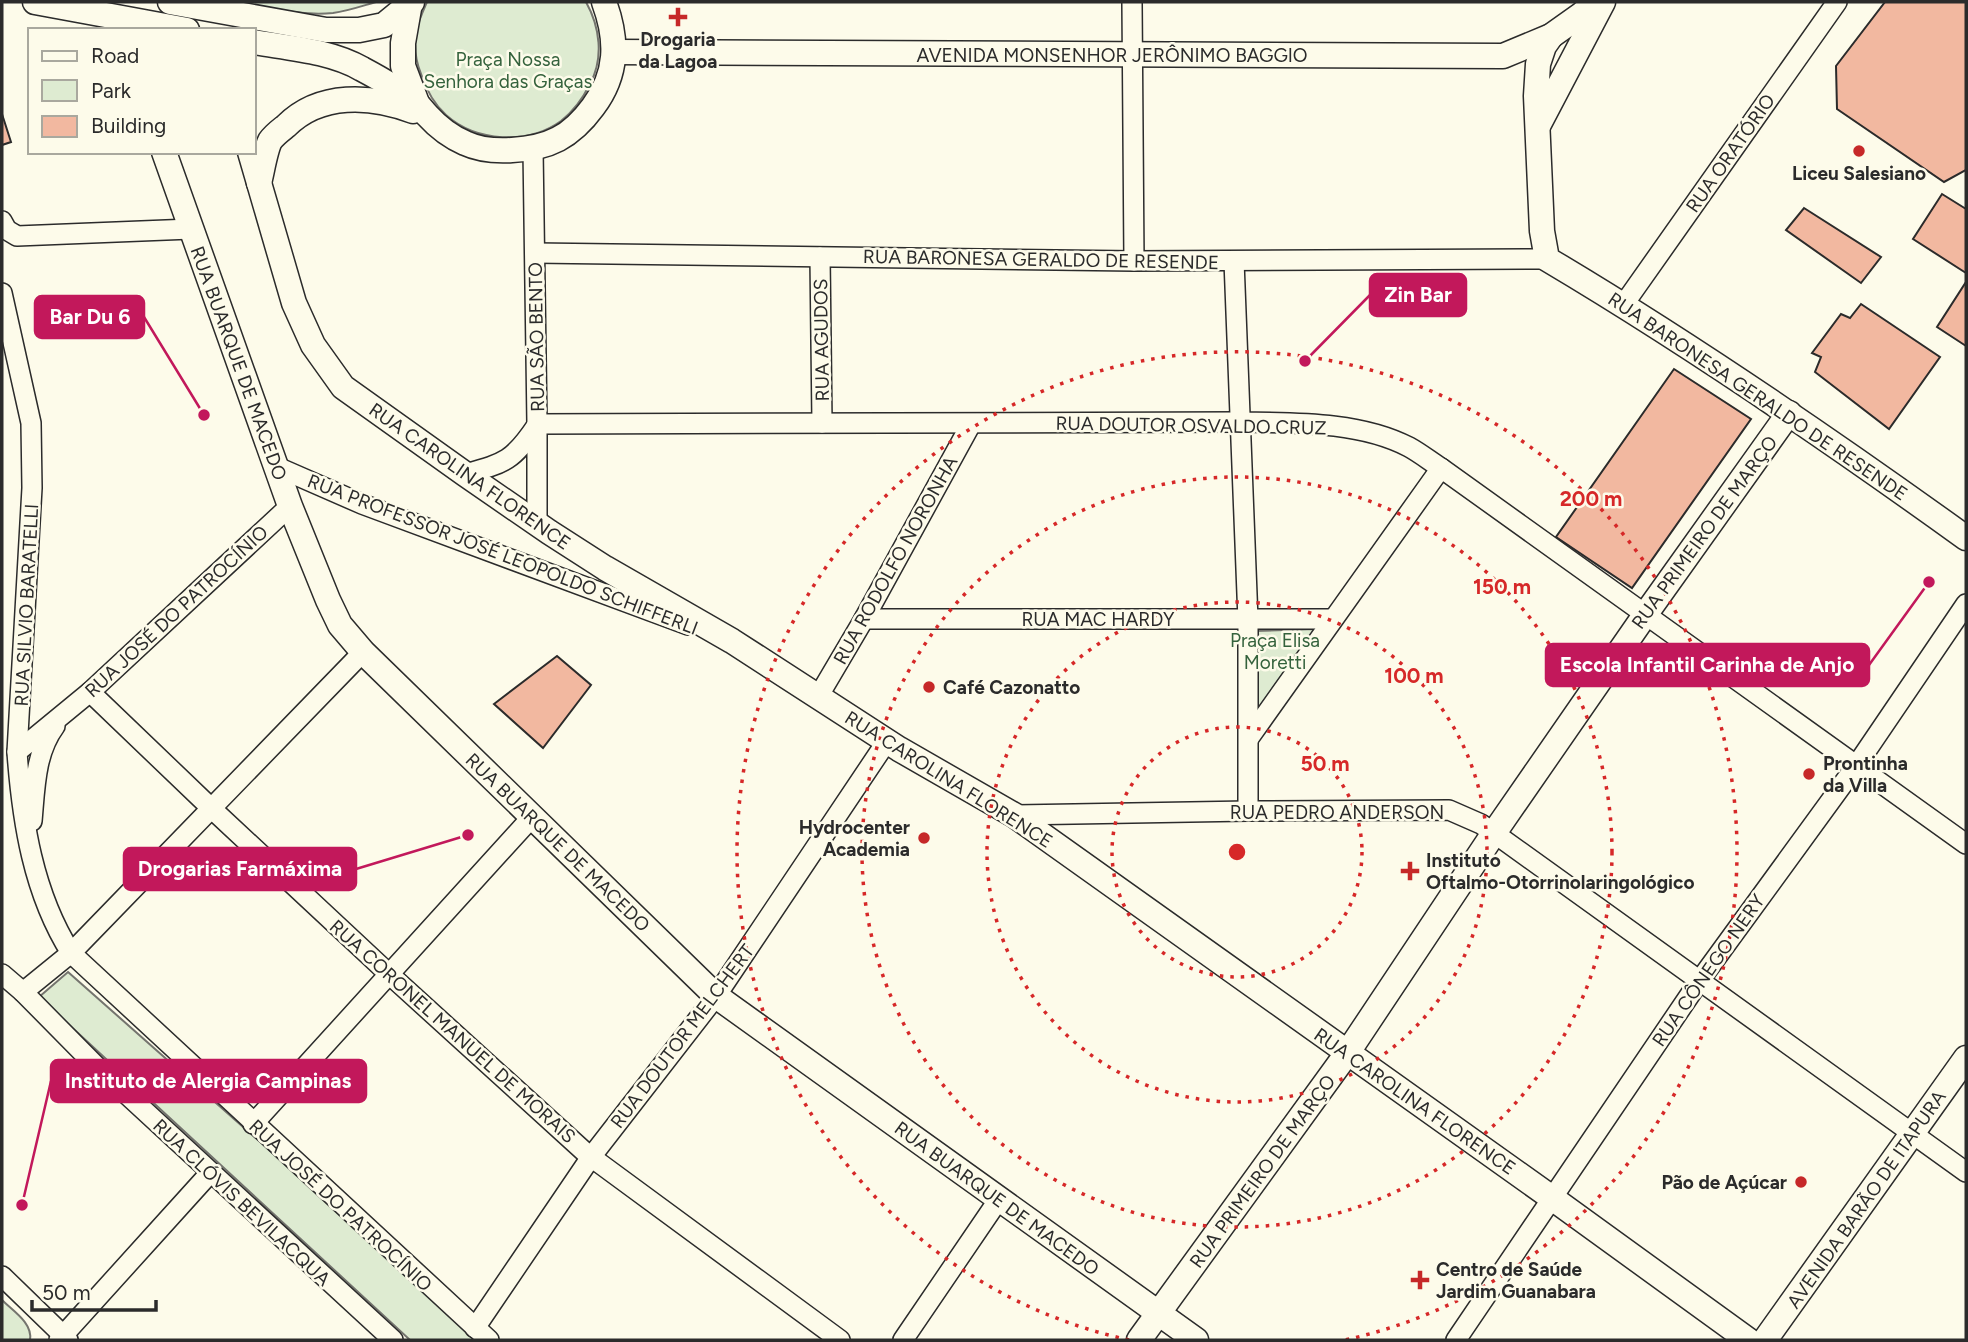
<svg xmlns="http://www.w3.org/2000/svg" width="1968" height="1342" font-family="Figtree,sans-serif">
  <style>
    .green { fill: #deebd1; stroke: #74746e; stroke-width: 2 }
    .building { fill: #f2b8a0; stroke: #2b2b2b; stroke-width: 2 }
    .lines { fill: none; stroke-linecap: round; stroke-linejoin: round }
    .minor-casing { stroke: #2b2b2b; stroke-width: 22 }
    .major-casing { stroke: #2b2b2b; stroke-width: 27 }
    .minor { stroke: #fdfbea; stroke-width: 19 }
    .major { stroke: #fdfbea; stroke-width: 24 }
    .ring { fill: none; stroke: #d62828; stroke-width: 3.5; stroke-dasharray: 3.5 7 }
    .poi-dot { fill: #c62828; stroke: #fdfbea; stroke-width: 2.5 }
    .labels { text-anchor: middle; stroke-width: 5; stroke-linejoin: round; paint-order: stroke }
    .poi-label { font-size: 19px; font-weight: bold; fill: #2b2b2b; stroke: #fdfbea; text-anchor: start }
    .street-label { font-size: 19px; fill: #2b2b2b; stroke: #fdfbea }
    .park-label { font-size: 19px; fill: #34623c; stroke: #fdfbea }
    .centre { fill: #d62828; stroke: #fdfbea; stroke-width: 3.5 }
    .ring-label { font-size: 21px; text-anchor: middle; font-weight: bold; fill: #d62828; stroke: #fdfbea; stroke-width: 5; stroke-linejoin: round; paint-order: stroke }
    .leader { fill: none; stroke: #c2185b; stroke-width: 2.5 }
    .callout-dot { fill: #c2185b; stroke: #fdfbea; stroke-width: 2.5 }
    .callout { fill: #c2185b; stroke: #c2185b; stroke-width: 2.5 }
    .callout-label { font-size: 21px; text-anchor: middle; font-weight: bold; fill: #fff }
  </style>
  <rect width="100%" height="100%" fill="#fdfbea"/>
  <g class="green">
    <path d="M235,2H376C362,6 348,11 333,13C301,16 266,8 235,2Z"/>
    <path d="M427,2H586C600,27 604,58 590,84C583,98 574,111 561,121C528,145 476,142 446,115C434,104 426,89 421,74C416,62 414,46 416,32C418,22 423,11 427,2Z"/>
    <polygon points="1315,629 1255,713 1255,631"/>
    <polygon points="68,972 484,1340 410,1340 39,997"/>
    <path d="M2,1300C13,1311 33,1323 30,1340H2Z"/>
  </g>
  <g class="building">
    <polygon points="1885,2 1966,2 1966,170 1944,182 1837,109 1836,66"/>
    <polygon points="2,114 11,142 2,145"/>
    <polygon points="1942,194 1966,209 1966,273 1913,239"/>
    <polygon points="1804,208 1881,257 1861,283 1786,230"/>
    <polygon points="1966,282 1966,346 1937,327"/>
    <polygon points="1861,304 1940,357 1889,429 1815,372 1821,357 1812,353 1841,314 1850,318"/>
    <polygon points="1674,369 1751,419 1632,588 1556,537"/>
    <polygon points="557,656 591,685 543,748 494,704"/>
  </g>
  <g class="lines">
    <defs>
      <g id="minor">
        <polyline points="1132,2 1134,261"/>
        <polyline points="533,149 537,424 537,524"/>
        <polyline points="2,221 7,230 17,236 191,229"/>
        <polyline points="535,253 1134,261 1547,259"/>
        <polyline points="820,257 822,423"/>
        <polyline points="1234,261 1248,620 1248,811"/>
        <path d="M2,293L31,423L32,488L17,752C22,821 33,893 71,953L489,1340"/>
        <polyline points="1624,304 1837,2"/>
        <path d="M537,424L1239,422C1294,423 1359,421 1409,447C1420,453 1430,461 1441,468L1966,844"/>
        <polyline points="275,466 362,504 688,625"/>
        <path d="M465,474C505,463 513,461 537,425"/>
        <polyline points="864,619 1332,619"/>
        <polyline points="90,692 211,808 389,974 587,1154 840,1340"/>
        <polyline points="818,697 864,619 971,424"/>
        <polyline points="1249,738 1441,468"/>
        <polyline points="17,752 90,692 290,506"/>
        <polyline points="1014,815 1248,811 1449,810 1481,824 1494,833 1966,1172"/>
        <path d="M32,821C35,788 35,753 55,726"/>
        <polyline points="2,974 23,992 97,1067 393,1340"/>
        <polyline points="23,992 71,953 363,652"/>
        <polyline points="253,1124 532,817"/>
        <polyline points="2,1276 68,1340"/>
        <polyline points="475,1328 591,1157 716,996 887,741"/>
        <polyline points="59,1340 210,1173"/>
        <polyline points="903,1340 999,1199"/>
        <polyline points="1456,1340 1700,980 1856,766 1966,604"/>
      </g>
      <g id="major">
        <polyline points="35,2 187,30"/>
        <polyline points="170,2 326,30 359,30 384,25 412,2"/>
        <polyline points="410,3 403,43 403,66 417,103"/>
        <path d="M1551,36L1544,46L1538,64L1536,96L1542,231L1547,259C1692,345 1830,440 1966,538"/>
        <path d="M254,42C289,48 331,51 362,69C377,77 403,92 416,103C420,106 423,111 427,115C437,126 451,137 465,143C480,150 496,151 512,150C549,148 571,137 593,107C618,74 618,40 604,2"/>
        <polyline points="614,52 1503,56 1551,36 1582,14 1595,2"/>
        <polyline points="1539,124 1603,2"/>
        <polyline points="164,152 290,506 328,600 340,625 363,652 716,996 1196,1340"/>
        <polyline points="250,152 294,303 313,345 343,387 465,474 549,532 605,568 732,641 899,749 1014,815 1552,1198 1748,1340"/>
        <path d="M259,183C262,172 265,151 270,141C274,135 281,130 286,126C320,92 371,95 413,111"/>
        <polyline points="1139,1340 1348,1052 1494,833 1645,615 1789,413"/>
        <polyline points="1765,1340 1966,1058"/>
      </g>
    </defs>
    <use href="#minor" class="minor-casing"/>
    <use href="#major" class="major-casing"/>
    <use href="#minor" class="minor"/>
    <use href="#major" class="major"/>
  </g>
  <g class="ring">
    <circle cx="1237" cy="852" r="125"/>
    <circle cx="1237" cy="852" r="250"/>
    <circle cx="1237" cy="852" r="375"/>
    <path d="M1129 1340A500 500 0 1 1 1345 1340"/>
  </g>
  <g class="poi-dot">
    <path d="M674.5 6.5h7v7h7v7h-7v7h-7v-7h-7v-7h7z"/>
    <circle cx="1859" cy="151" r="7"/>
    <circle cx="929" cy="687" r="7"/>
    <circle cx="1809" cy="774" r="7"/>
    <circle cx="924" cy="838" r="7"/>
    <path d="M1406.5 860.5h7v7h7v7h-7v7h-7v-7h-7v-7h7z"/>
    <circle cx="1801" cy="1182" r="7"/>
    <path d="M1416.5 1269.5h7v7h7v7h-7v7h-7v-7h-7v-7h7z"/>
  </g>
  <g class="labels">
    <g class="poi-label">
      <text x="678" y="46" text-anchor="middle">Drogaria<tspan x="678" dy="22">da Lagoa</tspan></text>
      <text x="1859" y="180" text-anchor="middle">Liceu Salesiano</text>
      <text x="943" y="694">Café Cazonatto</text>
      <text x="1823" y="770">Prontinha<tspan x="1823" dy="22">da Villa</tspan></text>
      <text x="910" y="834" text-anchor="end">Hydrocenter<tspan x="910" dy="22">Academia</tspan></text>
      <text x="1426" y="867">Instituto<tspan x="1426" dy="22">Oftalmo-Otorrinolaringológico</tspan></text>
      <text x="1787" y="1189" text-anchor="end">Pão de Açúcar</text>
      <text x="1436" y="1276">Centro de Saúde<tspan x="1436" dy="22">Jardim Guanabara</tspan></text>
    </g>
    <g class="street-label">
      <text x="1112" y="62">AVENIDA MONSENHOR JERÔNIMO BAGGIO</text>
      <text transform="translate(1730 153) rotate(-55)" y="7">RUA ORATÓRIO</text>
      <text transform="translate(1041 259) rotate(1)" y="7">RUA BARONESA GERALDO DE RESENDE</text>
      <text transform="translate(536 337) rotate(-91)" y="7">RUA SÃO BENTO</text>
      <text transform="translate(821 340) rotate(-91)" y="7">RUA AGUDOS</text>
      <text transform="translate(239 363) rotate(70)" y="7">RUA BUARQUE DE MACEDO</text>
      <text transform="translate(1758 396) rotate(34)" y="7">RUA BARONESA GERALDO DE RESENDE</text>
      <text transform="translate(1191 425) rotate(1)" y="7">RUA DOUTOR OSVALDO CRUZ</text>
      <text transform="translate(470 476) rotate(35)" y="7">RUA CAROLINA FLORENCE</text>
      <text transform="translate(1704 532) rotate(-54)" y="7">RUA PRIMEIRO DE MARÇO</text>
      <text transform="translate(503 554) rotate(21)" y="7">RUA PROFESSOR JOSÉ LEOPOLDO SCHIFFERLI</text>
      <text transform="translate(895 560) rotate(-61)" y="7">RUA RODOLFO NORONHA</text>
      <text transform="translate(26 605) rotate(-87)" y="7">RUA SILVIO BARATELLI</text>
      <text transform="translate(176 611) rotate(-43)" y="7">RUA JOSÉ DO PATROCÍNIO</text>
      <text x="1098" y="626">RUA MAC HARDY</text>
      <text transform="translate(949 779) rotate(32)" y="7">RUA CAROLINA FLORENCE</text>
      <text x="1337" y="819">RUA PEDRO ANDERSON</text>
      <text transform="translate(558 842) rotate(44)" y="7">RUA BUARQUE DE MACEDO</text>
      <text transform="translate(1708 970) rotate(-55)" y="7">RUA CÔNEGO NERY</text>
      <text transform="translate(453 1031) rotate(42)" y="7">RUA CORONEL MANUEL DE MORAIS</text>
      <text transform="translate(682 1036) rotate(-53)" y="7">RUA DOUTOR MELCHERT</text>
      <text transform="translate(1415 1101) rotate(35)" y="7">RUA CAROLINA FLORENCE</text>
      <text transform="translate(1262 1171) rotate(-54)" y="7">RUA PRIMEIRO DE MARÇO</text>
      <text transform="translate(997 1198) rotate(36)" y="7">RUA BUARQUE DE MACEDO</text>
      <text transform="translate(1866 1199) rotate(-55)" y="7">AVENIDA BARÃO DE ITAPURA</text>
      <text transform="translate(242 1202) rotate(43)" y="7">RUA CLÓVIS BEVILACQUA</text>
      <text transform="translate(341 1205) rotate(43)" y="7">RUA JOSÉ DO PATROCÍNIO</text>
    </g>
    <g class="park-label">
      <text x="508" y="66">Praça Nossa<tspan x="508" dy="22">Senhora das Graças</tspan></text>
      <text x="1275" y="647">Praça Elisa<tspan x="1275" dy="22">Moretti</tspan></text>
    </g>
  </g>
  <circle cx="1237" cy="852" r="10" class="centre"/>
  <g class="ring-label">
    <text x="1591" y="506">200 m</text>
    <text x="1502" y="594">150 m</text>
    <text x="1414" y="683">100 m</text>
    <text x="1325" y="771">50 m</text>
  </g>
  <path class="leader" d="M1305 361L1370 295M204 415L144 317M1929 582L1869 665M468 835L356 869M22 1205L51 1081"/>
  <g class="callout-dot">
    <circle cx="1305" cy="361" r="7"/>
    <circle cx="204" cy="415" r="7"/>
    <circle cx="1929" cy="582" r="7"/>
    <circle cx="468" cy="835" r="7"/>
    <circle cx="22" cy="1205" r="7"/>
  </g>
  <g class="callout">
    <rect x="1370" y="274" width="96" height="42" rx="7"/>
    <rect x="35" y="296" width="109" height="42" rx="7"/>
    <rect x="1546" y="644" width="323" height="42" rx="7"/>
    <rect x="124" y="848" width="232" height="42" rx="7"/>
    <rect x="51" y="1060" width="315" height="42" rx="7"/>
  </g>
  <g class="callout-label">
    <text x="1418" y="302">Zin Bar</text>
    <text x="90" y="324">Bar Du 6</text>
    <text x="1707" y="672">Escola Infantil Carinha de Anjo</text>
    <text x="240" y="876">Drogarias Farmáxima</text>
    <text x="208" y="1088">Instituto de Alergia Campinas</text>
  </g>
  <rect width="1968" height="1342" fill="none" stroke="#2b2b2b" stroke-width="7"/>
  <rect x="28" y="28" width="228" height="126" fill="#fdfbea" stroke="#a9a89e" stroke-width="2"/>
  <rect x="42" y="51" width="35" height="10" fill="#fdfbea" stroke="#a9a89e" stroke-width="2"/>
  <text x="91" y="63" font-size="21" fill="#2b2b2b">Road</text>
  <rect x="42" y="80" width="35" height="21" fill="#deebd1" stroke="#a9a89e" stroke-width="2"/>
  <text x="91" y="98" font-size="21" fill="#2b2b2b">Park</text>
  <rect x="42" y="116" width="35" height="21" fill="#f2b8a0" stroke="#a9a89e" stroke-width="2"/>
  <text x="91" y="133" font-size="21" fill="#2b2b2b">Building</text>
  <path d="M32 1300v10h124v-10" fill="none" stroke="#2b2b2b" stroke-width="3.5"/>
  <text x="42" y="1300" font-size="21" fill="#2b2b2b" stroke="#fdfbea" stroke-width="5" paint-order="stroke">50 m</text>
</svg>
